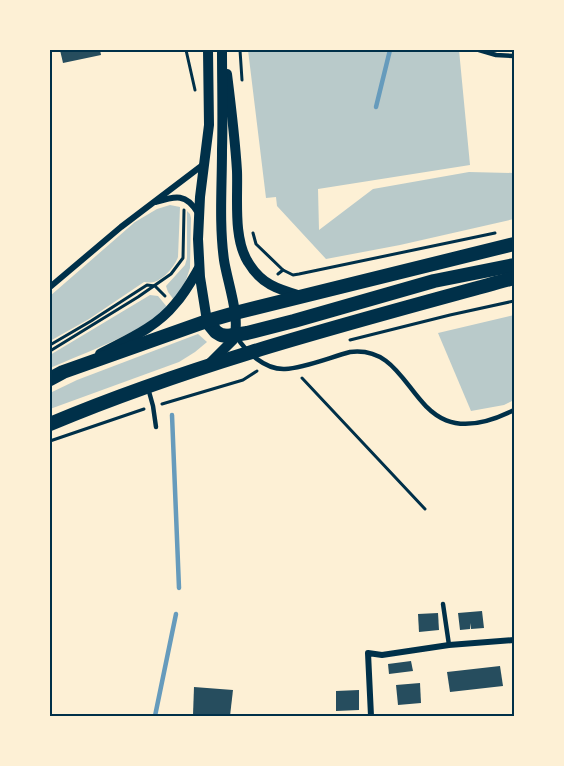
<svg xmlns="http://www.w3.org/2000/svg" width="564" height="766" font-family="'DejaVu Sans',sans-serif">
  <style>
    .green { fill: #b9caca }
    .lines { fill: none; stroke-linecap: round; stroke-linejoin: round }
    .stream { stroke: #669bbc; stroke-width: 4.5 }
    .building { fill: #264d5e }
    .path { stroke: #003049; stroke-width: 3 }
    .service { stroke: #003049; stroke-width: 4.5 }
    .minor { stroke: #003049; stroke-width: 6 }
    .tertiary { stroke: #003049; stroke-width: 10 }
    .primary { stroke: #003049; stroke-width: 14 }
    .neatline { fill: none; stroke: #003049; stroke-width: 2 }
  </style>
  <rect width="100%" height="100%" fill="#fdf0d5"/>
  <g class="green">
    <polygon points="248,50 459,50 470,165 318,189 319,230 373,189 469,172 514,173 514,219 400,245 326,259 277,206 276,197 266,198"/>
    <path d="M170,205L180,207L178,257C175,266 164,279 154,282C151,283 147,282 144,282L89,319L50,341V296L135,222L157,209Z"/>
    <polygon points="187,211 190,214 191,218 190,268 186,280 174,300 168,292 166,286 185,265 187,258"/>
    <path d="M150,295L158,296L167,307C142,333 84,353 50,368V355Z"/>
    <polygon points="514,315 514,400 504,405 471,411 438,333"/>
    <polygon points="198,334 207,342 195,352 179,362 50,409 50,393 77,380"/>
  </g>
  <g class="lines">
    <g class="stream">
      <polyline points="376,107 390,50"/>
      <polyline points="172,415 179,588"/>
      <polyline points="155,716 176,614"/>
    </g>
  </g>
  <g class="building">
    <polygon points="60,50 100,50 101,55 63,63"/>
    <polygon points="482,611 484,628 471,629 470,623 470,629 460,630 458,613"/>
    <polygon points="438,613 439,630 419,632 418,614"/>
    <polygon points="411,661 413,671 389,674 388,664"/>
    <polygon points="500,666 503,686 450,692 447,672"/>
    <polygon points="420,683 421,703 398,705 396,685"/>
    <polygon points="194,687 233,690 230,716 207,716 193,715"/>
    <polygon points="359,690 359,710 336,711 336,691"/>
  </g>
  <g class="lines">
    <g class="path">
      <polyline points="186,50 195,90"/>
      <polyline points="240,50 242,80"/>
      <polyline points="253,233 256,244 283,270"/>
      <polyline points="278,274 283,270 293,275 299,274 495,233"/>
      <polyline points="350,340 450,315 514,301"/>
      <polyline points="50,345 91,321 147,285 155,286 165,296"/>
      <polyline points="50,351 138,297 171,274 183,258 184,210"/>
      <polyline points="302,378 425,509"/>
      <polyline points="162,404 243,380 257,371"/>
      <polyline points="50,441 144,409"/>
    </g>
    <g class="service">
      <polyline points="479,50 496,55 514,56"/>
      <path d="M236,336C246,352 265,370 285,369C304,368 331,357 350,352C422,343 406,464 514,410"/>
      <polyline points="148,388 153,406 156,427"/>
      <polyline points="443,604 449,645"/>
    </g>
    <g class="minor">
      <path d="M156,202C176,196 186,193 198,213"/>
      <polyline points="50,287 121,227 204,164"/>
      <polyline points="371,716 368,653 382,655 449,645 514,640"/>
    </g>
    <g class="tertiary">
      <path d="M227,74C231,106 235,138 237,171C238,198 233,238 248,262C261,284 277,289 301,296"/>
      <polyline points="207,321 200,277 198,239 200,197 209,125 208,50"/>
      <path d="M100,354C126,340 156,328 175,304C185,293 192,280 199,268"/>
      <path d="M209,364L233,340C242,321 227,281 224,260C219,223 222,187 222,150C223,117 222,83 222,50"/>
    </g>
    <g class="primary">
      <polyline points="207,321 216,332 221,335 227,336 247,333 294,321 434,281 514,265"/>
      <polyline points="50,379 63,372 207,321 235,313 514,244"/>
      <path d="M50,424C200,361 358,321 514,278"/>
    </g>
  </g>
  <rect width="564" height="766" fill="none" stroke="#fdf0d5" stroke-width="102"/>
  <rect x="51" y="51" width="462" height="664" class="neatline"/>
</svg>
